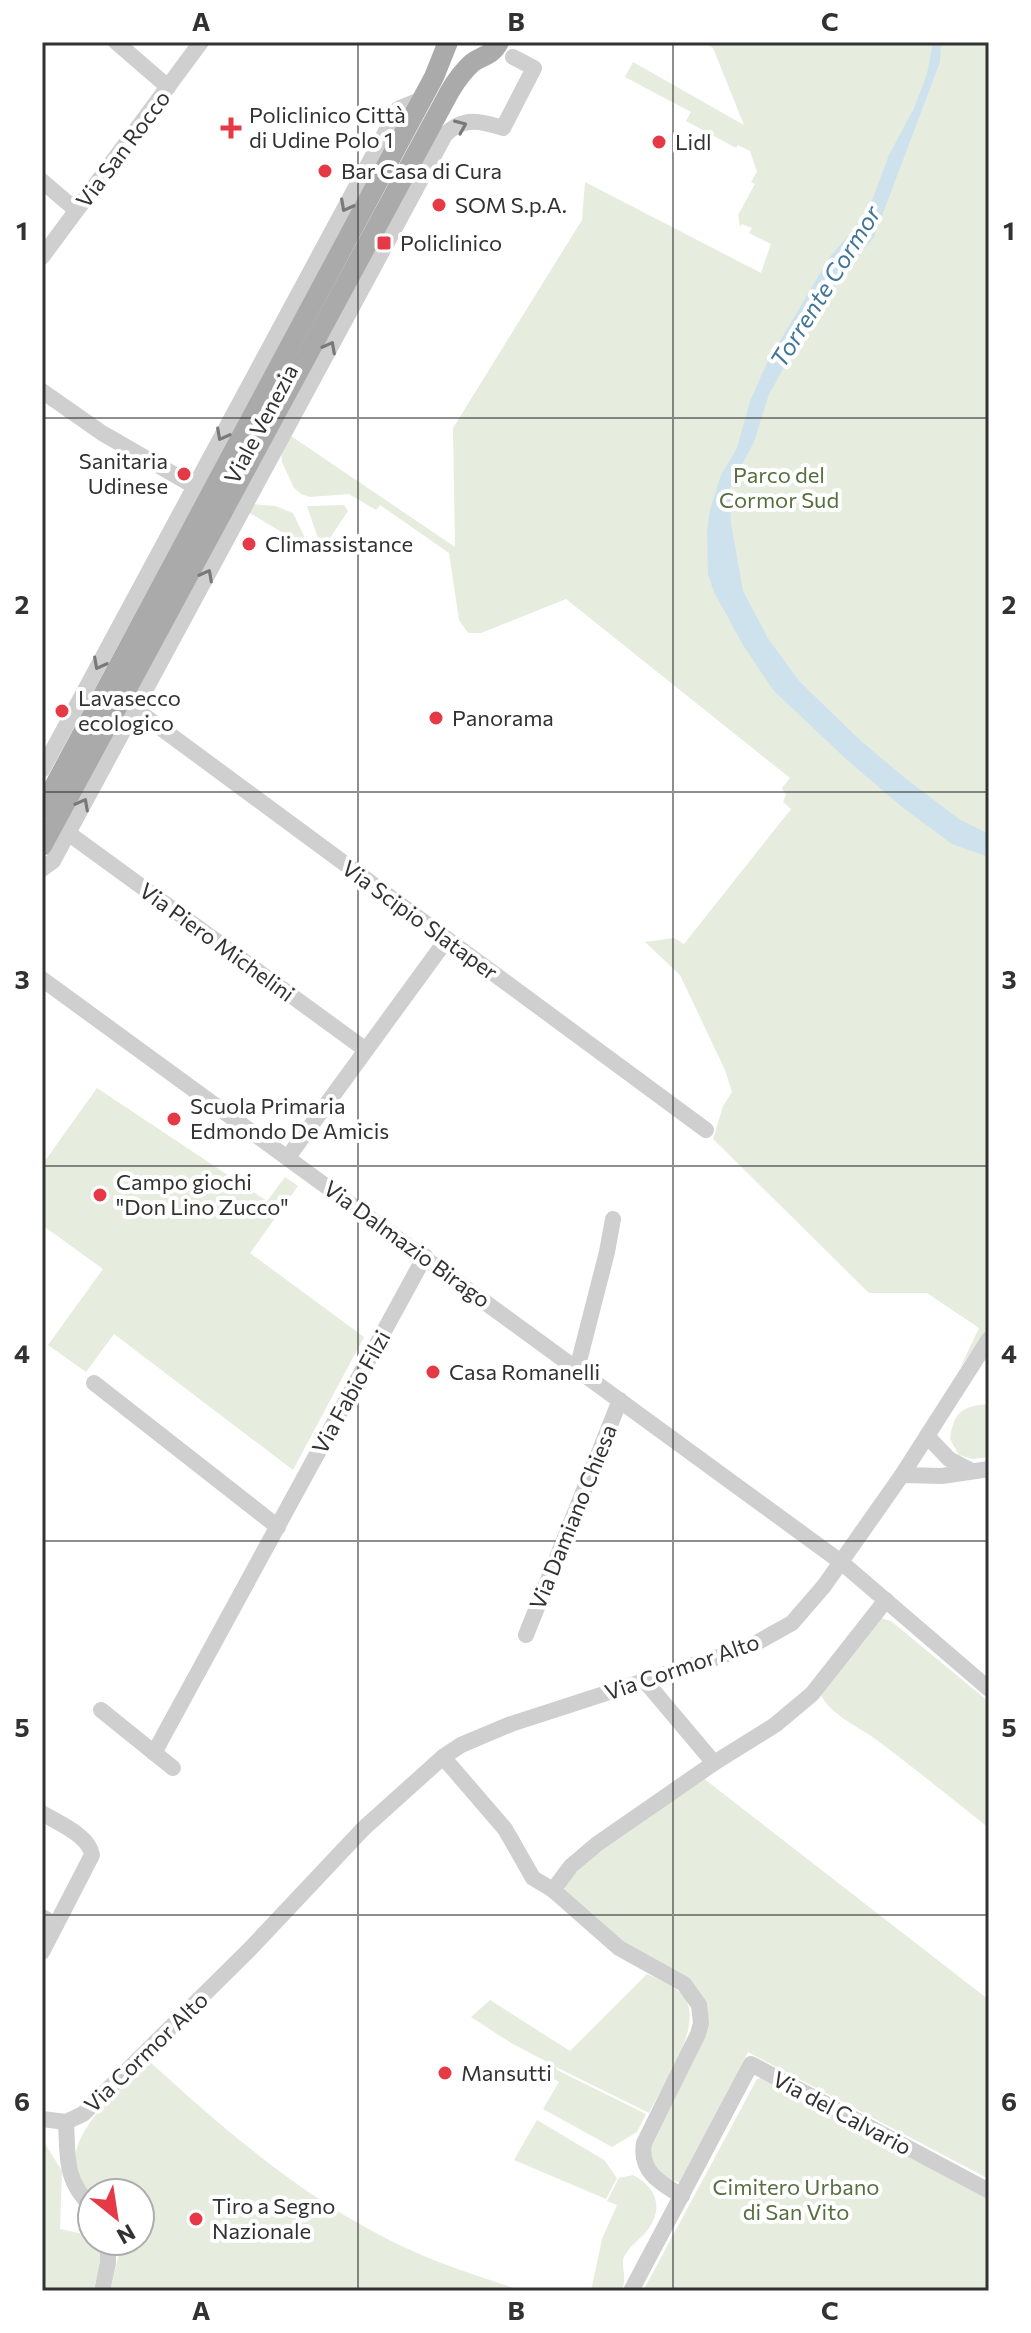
<svg xmlns="http://www.w3.org/2000/svg" width="1031" height="2333" font-family="Commissioner,sans-serif">
  <style>
    .green { fill: #e6ecde }
    .water { fill: #cee2ee }
    .lines { fill: none; stroke-linecap: round; stroke-linejoin: round }
    .minor { stroke: #cfcfcf; stroke-width: 16 }
    .major { stroke: #aaa; stroke-width: 20 }
    .oneway { stroke: #797979 }
    .grid { fill: none; stroke: #323232; stroke-width: 2; stroke-opacity: 0.55 }
    .poi-dot { fill: #e53946; stroke: #fff; stroke-width: 3 }
    .labels { text-anchor: middle; stroke-width: 8; stroke-linejoin: round; paint-order: stroke }
    .poi-label { font-size: 22px; fill: #323232; stroke: #fff; text-anchor: start }
    .street-label { font-size: 22px; fill: #323232; stroke: #fff }
    .park-label { font-size: 22px; fill: #566f3f; stroke: #fff }
    .water-label { font-size: 24px; font-style: italic; fill: #3f7596; stroke: #fff }
    .neatline { fill: none; stroke: #323232; stroke-width: 3 }
    .grid-label { font-size: 26px; text-anchor: middle; font-weight: bold; fill: #323232 }
  </style>
  <rect width="100%" height="100%" fill="#fff"/>
  <g class="green">
    <polygon points="703,42 989,42 989,1327 960,1368 979,1328 927,1293 869,1293 713,1139 723,1106 732,1092 725,1070 680,975 645,942 674,938 684,944 791,809 783,802 786,795 782,788 790,778 566,599 481,633 468,633 459,620 449,553 380,505 376,510 349,494 310,497 301,494 294,488 282,462 281,452 291,436 455,547 453,428 582,220 585,182 761,273 771,244 749,233 752,228 742,224 740,227 738,215 755,184 751,182 757,172 750,151 738,145 736,148 686,121 691,112 625,77 633,62 744,125 713,48"/>
    <polygon points="252,504 275,506 293,513 304,536 300,543 248,512"/>
    <polygon points="344,505 348,511 322,550 307,506"/>
    <polygon points="97,1088 267,1201 285,1177 298,1186 250,1253 364,1337 293,1470 114,1334 86,1372 48,1345 103,1269 42,1225 42,1165"/>
    <path d="M989,1404V1457L973,1459L959,1455L950,1439C953,1411 964,1406 989,1404Z"/>
    <path d="M881,1618L891,1621L989,1702V1828C951,1798 913,1767 874,1738C857,1726 830,1714 821,1695Z"/>
    <polygon points="703,1778 989,2000 989,2179 748,2052 681,2183 668,2179 651,2162 650,2144 706,2006 622,1945 564,1891 566,1882 598,1851"/>
    <path d="M647,1974C660,1980 675,1986 684,1997C705,2025 662,2086 649,2113L556,2067L557,2070L646,2114L637,2132L612,2147L543,2109L559,2082L549,2076L555,2066L511,2043L471,2017L490,2000L570,2051Z"/>
    <path d="M149,2061C229,2134 309,2203 408,2249C445,2266 484,2278 523,2291H110L122,2241H140V2193H92V2196C86,2188 78,2179 76,2169C68,2130 124,2086 149,2061Z"/>
    <polygon points="761,2078 989,2200 989,2291 643,2291 757,2079"/>
    <polygon points="537,2120 604,2160 617,2178 606,2199 514,2160"/>
    <polygon points="42,2139 62,2171 60,2229 92,2236 92,2241 99,2241 102,2259 93,2291 42,2291"/>
    <path d="M633,2175C657,2187 664,2209 647,2231C640,2239 630,2246 625,2255C619,2265 629,2277 621,2291H591L602,2239L617,2205L607,2201L619,2178Z"/>
  </g>
  <polygon class="water" points="933,42 941,42 940,62 874,237 821,303 769,394 754,442 730,488 731,523 743,591 769,640 800,682 861,741 905,778 959,819 989,834 989,857 952,844 902,807 846,759 773,690 743,645 714,592 708,575 707,530 710,510 721,475 737,448 750,401 767,363 829,258 852,231 871,203 889,155 914,108 927,74"/>
  <g class="lines">
    <g class="minor">
      <polyline points="116,42 168,87"/>
      <polyline points="42,181 76,210"/>
      <polyline points="42,257 201,42"/>
      <polyline points="42,391 102,433 194,486"/>
      <polyline points="135,709 706,1130"/>
      <polyline points="42,770 398,109 420,100"/>
      <polyline points="68,833 366,1050"/>
      <path d="M42,869L53,861L445,135C463,116 481,121 503,128L534,68L513,57"/>
      <polyline points="42,979 841,1562 989,1689"/>
      <polyline points="288,1157 447,939"/>
      <polyline points="577,1369 607,1252 613,1219"/>
      <polyline points="94,1383 278,1527"/>
      <polyline points="927,1436 949,1459 972,1471"/>
      <polyline points="902,1475 942,1476 989,1469"/>
      <polyline points="526,1635 620,1400"/>
      <polyline points="645,1681 714,1763"/>
      <polyline points="101,1710 173,1768"/>
      <polyline points="154,1753 425,1256"/>
      <path d="M443,1757L505,1829L533,1878L553,1890L619,1948L684,1984L699,2005L701,2023L698,2034L644,2143C639,2171 660,2183 682,2196"/>
      <path d="M42,1813C58,1823 89,1835 92,1855L42,1952"/>
      <polyline points="553,1890 571,1866 597,1844 714,1763 775,1725 812,1694 886,1600"/>
      <polyline points="42,1917 56,1925"/>
      <polyline points="42,2119 66,2122 83,2114 250,1949 364,1828 443,1757 461,1745 511,1724 749,1647 792,1623 824,1586 902,1475 989,1339"/>
      <path d="M66,2122C68,2158 64,2180 92,2207"/>
      <polyline points="102,2291 108,2263 108,2241"/>
      <polyline points="631,2291 751,2064 989,2191"/>
    </g>
    <g class="major">
      <polyline points="42,809 434,77 448,42"/>
      <path d="M42,846L450,91C456,81 463,71 472,63C483,55 492,56 499,42"/>
    </g>
  </g>
  <defs><path id="oneway-chevron" d="M-2-3.5L2.5 0L-2 3.5" fill="none" stroke-width="1.6" stroke-linecap="round" stroke-linejoin="round" transform="scale(2)"/></defs>
  <g class="oneway">
    <use href="#oneway-chevron" transform="translate(461 126) rotate(-23)"/>
    <use href="#oneway-chevron" transform="translate(346 206) rotate(118)"/>
    <use href="#oneway-chevron" transform="translate(330 347) rotate(-62)"/>
    <use href="#oneway-chevron" transform="translate(222 435) rotate(118)"/>
    <use href="#oneway-chevron" transform="translate(207 575) rotate(-62)"/>
    <use href="#oneway-chevron" transform="translate(99 664) rotate(118)"/>
    <use href="#oneway-chevron" transform="translate(83 804) rotate(-62)"/>
  </g>
  <path class="grid" d="M358,42V2291M673,42V2291M42,418H989M42,792H989M42,1166H989M42,1541H989M42,1915H989"/>
  <g class="poi-dot">
    <path d="M227 116h8v8h8v8h-8v8h-8v-8h-8v-8h8z"/>
    <circle cx="659" cy="142" r="8"/>
    <circle cx="325" cy="171" r="8"/>
    <circle cx="439" cy="205" r="8"/>
    <rect x="376" y="235" width="16" height="16" rx="4"/>
    <circle cx="184" cy="474" r="8"/>
    <circle cx="249" cy="544" r="8"/>
    <circle cx="62" cy="711" r="8"/>
    <circle cx="436" cy="718" r="8"/>
    <circle cx="174" cy="1119" r="8"/>
    <circle cx="100" cy="1195" r="8"/>
    <circle cx="433" cy="1372" r="8"/>
    <circle cx="445" cy="2073" r="8"/>
    <circle cx="196" cy="2219" r="8"/>
  </g>
  <g class="labels">
    <g class="poi-label">
      <text x="249" y="123">Policlinico Città<tspan x="249" dy="25">di Udine Polo 1</tspan></text>
      <text x="675" y="150">Lidl</text>
      <text x="341" y="179">Bar Casa di Cura</text>
      <text x="455" y="213">SOM S.p.A.</text>
      <text x="400" y="251">Policlinico</text>
      <text x="168" y="469" text-anchor="end">Sanitaria<tspan x="168" dy="25">Udinese</tspan></text>
      <text x="265" y="552">Climassistance</text>
      <text x="78" y="706">Lavasecco<tspan x="78" dy="25">ecologico</tspan></text>
      <text x="452" y="726">Panorama</text>
      <text x="190" y="1114">Scuola Primaria<tspan x="190" dy="25">Edmondo De Amicis</tspan></text>
      <text x="116" y="1190">Campo giochi<tspan x="116" dy="25">"Don Lino Zucco"</tspan></text>
      <text x="449" y="1380">Casa Romanelli</text>
      <text x="461" y="2081">Mansutti</text>
      <text x="212" y="2214">Tiro a Segno<tspan x="212" dy="25">Nazionale</tspan></text>
    </g>
    <g class="street-label">
      <text transform="translate(123 149) rotate(-53)" y="8">Via San Rocco</text>
      <text transform="translate(261 424) rotate(-62)" y="8">Viale Venezia</text>
      <text transform="translate(420 920) rotate(36)" y="8">Via Scipio Slataper</text>
      <text transform="translate(217 942) rotate(36)" y="8">Via Piero Michelini</text>
      <text transform="translate(407 1244) rotate(36)" y="8">Via Dalmazio Birago</text>
      <text transform="translate(351 1392) rotate(-61)" y="8">Via Fabio Filzi</text>
      <text transform="translate(573 1517) rotate(-68)" y="8">Via Damiano Chiesa</text>
      <text transform="translate(682 1667) rotate(-19)" y="8">Via Cormor Alto</text>
      <text transform="translate(146 2052) rotate(-44)" y="8">Via Cormor Alto</text>
      <text transform="translate(842 2113) rotate(28)" y="8">Via del Calvario</text>
    </g>
    <g class="park-label">
      <text x="779" y="483">Parco del<tspan x="779" dy="25">Cormor Sud</tspan></text>
      <text x="796" y="2195">Cimitero Urbano<tspan x="796" dy="25">di San Vito</tspan></text>
    </g>
    <g class="water-label">
      <text transform="translate(826 287) rotate(-58)" y="8">Torrente Cormor</text>
    </g>
  </g>
  <rect width="1031" height="2333" fill="none" stroke="#ffffff" stroke-width="88"/>
  <g transform="translate(116 2217) rotate(150)"><circle r="38" fill="#ffffff" stroke="#adadad" stroke-width="2"/>
  <path d="M0-6L14 30L0 20L-14 30Z" fill="#e53946"/>
  <text y="-12" font-size="22" font-weight="bold" text-anchor="middle" fill="#323232">N</text>
  </g>
  <rect x="44" y="44" width="943" height="2245" class="neatline"/>
  <g class="grid-label">
    <text x="201" y="31">A</text>
    <text x="516" y="31">B</text>
    <text x="830" y="31">C</text>
    <text x="22" y="240">1</text>
    <text x="1009" y="240">1</text>
    <text x="22" y="614">2</text>
    <text x="1009" y="614">2</text>
    <text x="22" y="989">3</text>
    <text x="1009" y="989">3</text>
    <text x="22" y="1363">4</text>
    <text x="1009" y="1363">4</text>
    <text x="22" y="1737">5</text>
    <text x="1009" y="1737">5</text>
    <text x="22" y="2111">6</text>
    <text x="1009" y="2111">6</text>
    <text x="201" y="2320">A</text>
    <text x="516" y="2320">B</text>
    <text x="830" y="2320">C</text>
  </g>
</svg>
